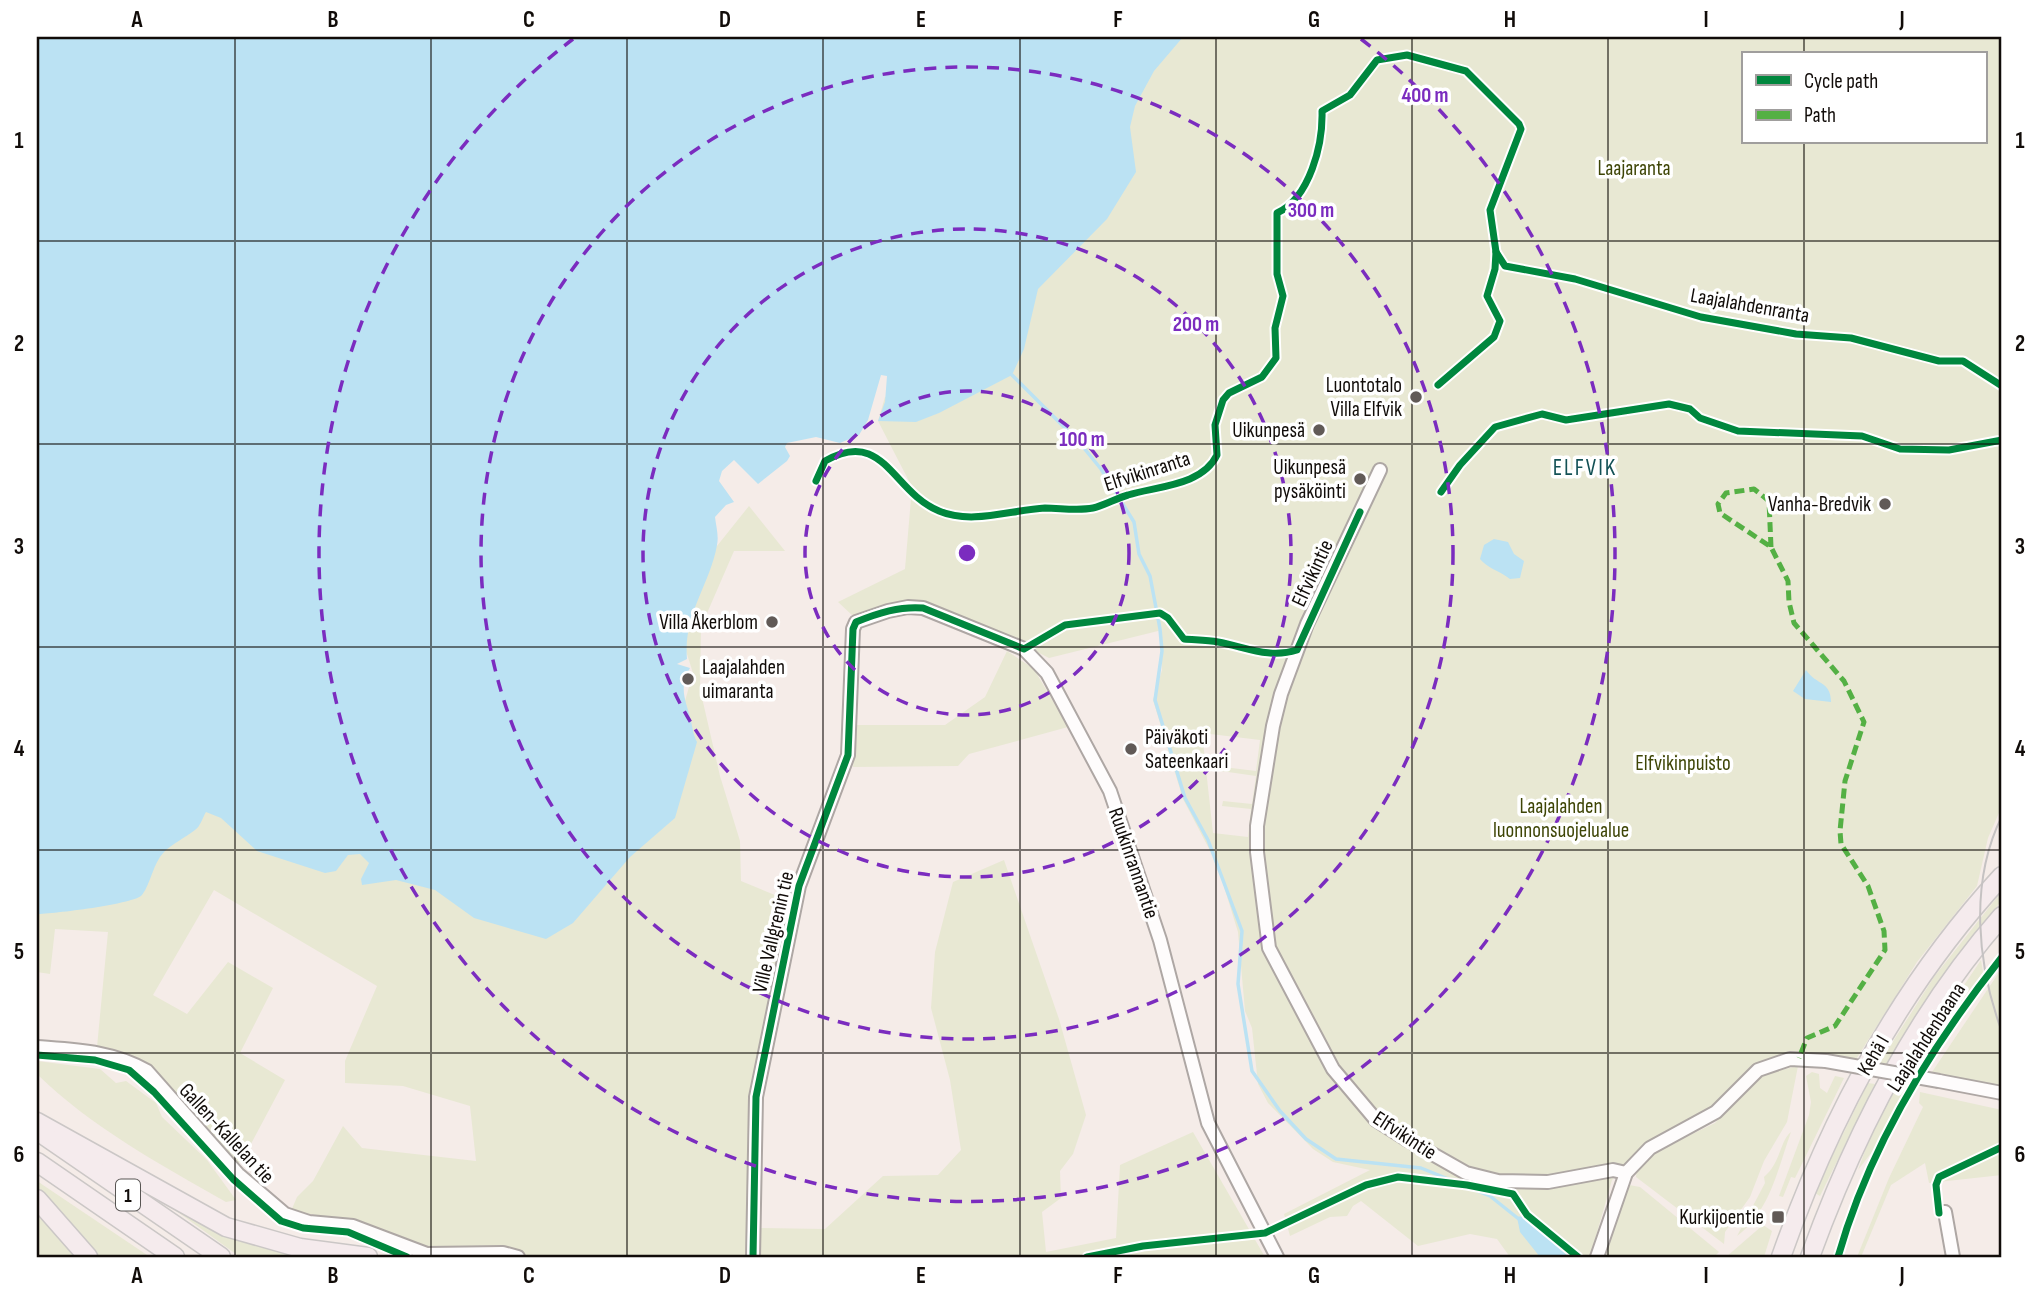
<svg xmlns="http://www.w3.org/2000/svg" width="2039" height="1294" font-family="'Sofia Sans Condensed',sans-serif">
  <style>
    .green { fill: #e8e8d3; fill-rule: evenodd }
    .water { fill: #bbe2f3 }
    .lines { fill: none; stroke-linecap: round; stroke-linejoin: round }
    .stream { stroke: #bbe2f3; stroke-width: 3.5 }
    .minor-casing { stroke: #aea7a4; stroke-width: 16 }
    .highway-casing { stroke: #cbc7c6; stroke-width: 21 }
    .minor { stroke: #fefcfc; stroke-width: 12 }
    .highway { stroke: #f5ebed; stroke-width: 18 }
    .tram { stroke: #c5c2c2; stroke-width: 2 }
    .minor-bridge-casing { stroke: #aea7a4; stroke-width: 16; stroke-linecap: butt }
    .minor-bridge { stroke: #fefcfc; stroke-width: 12 }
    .quiet { stroke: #54b044; stroke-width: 5; stroke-dasharray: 10 5; stroke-linecap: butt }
    .cycleway-casing { stroke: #fff; stroke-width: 11 }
    .cycleway { stroke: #00873e; stroke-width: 7 }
    .grid { fill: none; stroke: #110c09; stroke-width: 2; stroke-opacity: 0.55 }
    .ring { fill: none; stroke: #7b2cbf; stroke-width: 3.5; stroke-dasharray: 12 9 }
    .poi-dot { fill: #615a57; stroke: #fff; stroke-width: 2.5 }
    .labels { text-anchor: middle; stroke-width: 7; stroke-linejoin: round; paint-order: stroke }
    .shield { fill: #fff; stroke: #585553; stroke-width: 2 }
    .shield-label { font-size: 19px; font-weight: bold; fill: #110c09 }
    .park-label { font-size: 21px; fill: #3e4506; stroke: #fff }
    .street-label { font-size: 21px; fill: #110c09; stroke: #fff }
    .poi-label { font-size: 21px; fill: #110c09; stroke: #fff; text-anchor: end }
    .neighbourhood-label { font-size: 23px; letter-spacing: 2px; fill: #135155; stroke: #fff }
    .centre { fill: #7b2cbf; stroke: #fff; stroke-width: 3.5 }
    .ring-label { font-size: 21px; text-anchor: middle; font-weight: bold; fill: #7b2cbf; stroke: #fff; stroke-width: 7; stroke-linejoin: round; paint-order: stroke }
    .neatline { fill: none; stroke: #110c09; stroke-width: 2.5 }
    .grid-label { font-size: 23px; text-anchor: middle; font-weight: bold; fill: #110c09 }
  </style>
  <rect width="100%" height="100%" fill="#f5ece8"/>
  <g class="green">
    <path d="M792,37H2002V806L1988,838L1977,886L1917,962L1855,1061L1816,1054L1789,1053L1767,1059L1749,1069L1712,1109L1665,1133L1642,1149L1612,1180L1590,1257H1510L1497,1239L1470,1234L1418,1246L1361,1201L1353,1206L1347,1216L1330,1217L1290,1236L1284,1214L1370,1170L1333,1162L1313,1149L1268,1103L1258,1084L1252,1028L1245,1011L1238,932L1217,864L1183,799L1153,700L1162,670V630L1049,658L982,624L911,600L853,616L838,602L905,569L912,487L878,421L885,397L904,393ZM1743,54H1985V142H1743ZM1202,733L1260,740L1256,771L1215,766L1214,770L1256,776L1252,804L1223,801L1222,806L1251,809L1248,837L1213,833Z"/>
    <polygon points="749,506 785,551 734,551 701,627 700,689 720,776 740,841 741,881 792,902 749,1096 748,1257 534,1257 520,1253 430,1248 359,1222 291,1211 297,1197 313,1181 343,1126 362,1148 476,1161 470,1106 403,1086 345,1083 345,1061 377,986 214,890 153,995 187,1014 228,962 273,988 240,1053 285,1080 245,1155 236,1166 140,1060 97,1047 108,932 55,929 50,974 37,972 37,907 142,823 682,693 685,701 693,673 686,651 674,654 699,557 717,546"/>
    <polygon points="1007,651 1034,669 1068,727 969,754 958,766 853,767 857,725 945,725 985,697"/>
    <polygon points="1004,860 1059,1019 1086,1115 1073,1154 1060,1171 1061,1198 1042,1212 1046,1252 1116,1238 1120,1165 1193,1132 1265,1257 759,1257 759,1228 825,1229 883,1176 938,1175 961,1150 950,1080 931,1008 935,952 953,882"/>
    <polygon points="2002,891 2002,900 1939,980 1885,1066 1878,1065 1934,977"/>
    <polygon points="1981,960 1983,972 1918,1069 1909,1067"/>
    <polygon points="2002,968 2002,1088 1930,1075"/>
    <path d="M37,1061L100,1069L116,1083L126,1081L156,1103L162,1117L207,1160L236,1200L226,1202C161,1165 91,1127 37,1074Z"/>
    <polygon points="1798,1066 1787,1122 1764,1161 1750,1197 1725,1232 1724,1244 1636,1177 1637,1169 1657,1151 1715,1123 1753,1082 1768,1073"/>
    <polygon points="1812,1072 1819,1074 1820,1088 1827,1093 1835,1076 1844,1078 1795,1178 1791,1177 1783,1197 1779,1196 1809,1115 1811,1102 1806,1076"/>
    <polygon points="1868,1083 1875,1084 1820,1196 1815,1193 1819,1183"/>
    <polygon points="1895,1088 1904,1090 1875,1148 1858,1170 1869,1140"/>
    <polygon points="1920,1092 2002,1110 2002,1175 1929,1183 1925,1163 1891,1185 1861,1257 1857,1257 1889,1178 1923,1107 1919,1103"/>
    <path d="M1791,1132C1778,1168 1770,1212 1737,1236L1765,1183L1764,1177C1781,1163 1780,1140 1791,1132Z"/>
    <polygon points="37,1181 150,1257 94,1257 37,1194"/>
    <polygon points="1629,1185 1640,1187 1719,1252 1714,1257 1610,1257 1603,1252 1624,1188"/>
    <path d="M164,1202C212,1230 259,1249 313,1257H240Z"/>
    <polygon points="37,1213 75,1257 37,1257"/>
    <polygon points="1763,1225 1772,1231 1764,1257 1726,1257"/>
  </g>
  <g class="water">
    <path d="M37,37H1183L1154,71L1135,106L1130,127L1136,172L1107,219L1038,289L1024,349L1012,375L939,413L916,422L878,421L885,402L887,376L881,375L868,420L859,435L840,443L816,437L787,443L785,447L790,456L787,461L758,484L734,460L722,471L719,481L734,502L726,505L715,517C716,526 719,536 717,545C710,585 683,614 687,659L677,664L690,668C678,689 686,700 691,721C693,730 693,734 697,742L675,818L630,857L573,923L546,939L474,918L435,890L396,880L362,885L361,879L369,863L360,854L348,855L336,871L325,873L257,851L221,818L206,812C203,817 200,827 195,830C185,838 173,843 164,852C153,863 151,883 142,895C135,904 52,914 37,914Z"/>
    <path d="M1494,539L1508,542L1514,554L1524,561L1520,578L1510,579C1500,571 1487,568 1480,559L1484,545Z"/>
    <path d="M1806,670C1816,685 1831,681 1831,702L1805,699L1793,691Z"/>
    <path d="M1517,1217C1528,1215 1529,1221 1537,1225C1554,1232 1571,1236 1572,1257H1540L1520,1232Z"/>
  </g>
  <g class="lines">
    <polyline class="stream" points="1012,375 1079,442 1101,469 1134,522 1139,554 1150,576 1160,629 1162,651 1155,700 1185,798 1208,840 1242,931 1238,984 1252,1071 1280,1111 1306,1139 1336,1159 1421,1168 1490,1196 1520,1220"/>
    <defs>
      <g id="minor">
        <polyline points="1380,470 1307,624 1281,694 1273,726 1257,826 1257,852 1269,948 1333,1069 1376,1120 1406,1139 1466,1173 1498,1181 1548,1182 1613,1170 1626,1173"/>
        <path d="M37,1047C75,1050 113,1051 147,1071L238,1174L285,1214L309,1222L353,1226L427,1254L503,1253L518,1257"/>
        <polyline points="1939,1081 2002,1093"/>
        <polyline points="1945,1212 1953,1257"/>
        <polyline points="753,1257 756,1097 799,886 848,755 853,629 856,622 888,611 908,607 923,608 1024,649 1047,673 1110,791 1160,940 1208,1123 1277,1257"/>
        <polyline points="1597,1257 1626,1173 1650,1148 1716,1112 1758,1070 1790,1059 1826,1061"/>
      </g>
      <g id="highway">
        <polyline points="37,1122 226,1227 300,1248 368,1257"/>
        <polyline points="45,1136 221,1257"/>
        <polyline points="37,1162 175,1257"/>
        <polyline points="37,1199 88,1257"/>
        <path d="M1781,1257C1830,1118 1902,984 2002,876"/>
        <path d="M1810,1257C1855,1133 1915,1015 2002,916"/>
      </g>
    </defs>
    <use href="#minor" class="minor-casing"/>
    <use href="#highway" class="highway-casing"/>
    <use href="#minor" class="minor"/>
    <use href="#highway" class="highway"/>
    <path class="tram" d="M2002,816C1969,882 1977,965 2002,1032"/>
    <defs>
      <polyline id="minor-bridge" points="1826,1061 1939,1081"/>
    </defs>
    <use href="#minor-bridge" class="minor-bridge-casing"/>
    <use href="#minor-bridge" class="minor-bridge"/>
    <polyline class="quiet" points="1771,547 1769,501 1754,489 1726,493 1718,504 1720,513 1771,547 1788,581 1789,602 1794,623 1844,681 1864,722 1845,781 1840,831 1841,844 1868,886 1884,931 1885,950 1835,1026 1807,1038 1799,1058"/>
    <defs>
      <g id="cycleway">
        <polyline points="1496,252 1505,266 1575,279 1701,317 1796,334 1851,338 1939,361 1963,361 2002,386"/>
        <path d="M816,481L825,461C884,427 892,492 939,511C972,525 1010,510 1045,508C1060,508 1078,511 1093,508C1103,506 1117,498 1128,495C1157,486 1202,486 1217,455L1215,425L1223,400L1229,393L1262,377L1276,358L1275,328L1283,296L1277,274V213C1310,198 1323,144 1322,111L1350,95L1377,60L1407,55L1466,71L1519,124L1521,129L1490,210L1496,252L1495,269L1487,296L1500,321L1494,337L1438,385"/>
        <polyline points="1441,492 1460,465 1495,427 1542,414 1566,420 1669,404 1690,409 1700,418 1738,431 1862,436 1900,449 1949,450 2002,440"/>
        <polyline points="37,1055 95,1060 129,1070 154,1092 233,1179 281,1221 303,1228 348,1232 407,1257"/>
        <polyline points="1939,1213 1936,1185 1939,1177 2002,1147"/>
        <path d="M753,1257L756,1097L799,886L848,755L853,629L856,622C878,613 900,606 923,608L1024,649L1065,625L1160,613L1168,618L1184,639C1195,640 1207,640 1218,642C1246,647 1269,659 1297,650L1360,512"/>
        <polyline points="1087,1257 1143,1246 1265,1233 1366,1185 1398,1177 1467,1185 1513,1194 1527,1215 1578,1257"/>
        <path d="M1838,1257C1869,1147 1932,1045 2002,957"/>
      </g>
    </defs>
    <use href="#cycleway" class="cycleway-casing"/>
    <use href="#cycleway" class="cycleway"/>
  </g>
  <path class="grid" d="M235,37V1257M431,37V1257M627,37V1257M823,37V1257M1020,37V1257M1216,37V1257M1412,37V1257M1608,37V1257M1804,37V54M1804,142V1257M37,241H2002M37,444H2002M37,647H2002M37,850H2002M37,1053H2002"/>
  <g class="ring">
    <circle cx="967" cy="553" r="162"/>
    <circle cx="967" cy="553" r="324"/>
    <circle cx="967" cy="553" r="486"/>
    <path d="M1361 39A648 648 0 1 1 573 39"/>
  </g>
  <g class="poi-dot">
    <circle cx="1416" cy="397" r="7"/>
    <circle cx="1319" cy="430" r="7"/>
    <circle cx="1360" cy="479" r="7"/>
    <circle cx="1885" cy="504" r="7"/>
    <circle cx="772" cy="622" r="7"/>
    <circle cx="688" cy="679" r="7"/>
    <circle cx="1131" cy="749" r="7"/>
    <rect x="1771" y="1210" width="14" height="14" rx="3.5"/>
  </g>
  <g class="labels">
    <rect class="shield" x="116" y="1179.5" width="24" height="31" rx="5"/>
    <g class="shield-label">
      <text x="128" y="1202">1</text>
    </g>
    <g class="park-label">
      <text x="1634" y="175">Laajaranta</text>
      <text x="1683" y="770">Elfvikinpuisto</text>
      <text x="1561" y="813">Laajalahden<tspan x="1561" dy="24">luonnonsuojelualue</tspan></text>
    </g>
    <g class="street-label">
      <text transform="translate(1750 305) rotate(10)" y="7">Laajalahdenranta</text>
      <text transform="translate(1147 471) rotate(-18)" y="7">Elfvikinranta</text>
      <text transform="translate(1312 573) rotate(-65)" y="7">Elfvikintie</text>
      <text transform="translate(1134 863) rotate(71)" y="7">Ruukinrannantie</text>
      <text transform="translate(773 932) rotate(-77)" y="7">Ville Vallgrenin tie</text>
      <text transform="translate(1926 1037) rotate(-57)" y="7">Laajalahdenbaana</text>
      <text transform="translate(1873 1055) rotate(-60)" y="7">Kehä I</text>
      <text transform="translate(227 1133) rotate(47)" y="7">Gallen-Kallelan tie</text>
      <text transform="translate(1405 1135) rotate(33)" y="7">Elfvikintie</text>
    </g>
    <g class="poi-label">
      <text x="1402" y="392">Luontotalo<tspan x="1402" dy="24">Villa Elfvik</tspan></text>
      <text x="1305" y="437">Uikunpesä</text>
      <text x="1346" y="474">Uikunpesä<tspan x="1346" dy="24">pysäköinti</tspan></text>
      <text x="1871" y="511">Vanha-Bredvik</text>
      <text x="758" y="629">Villa Åkerblom</text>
      <text x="702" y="674" text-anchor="start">Laajalahden<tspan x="702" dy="24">uimaranta</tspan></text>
      <text x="1145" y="744" text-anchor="start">Päiväkoti<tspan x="1145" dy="24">Sateenkaari</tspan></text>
      <text x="1764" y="1224">Kurkijoentie</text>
    </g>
    <g class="neighbourhood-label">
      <text x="1585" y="475">ELFVIK</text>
    </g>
  </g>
  <circle cx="967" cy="553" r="10" class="centre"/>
  <g class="ring-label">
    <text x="1425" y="102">400 m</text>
    <text x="1311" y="217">300 m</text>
    <text x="1196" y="331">200 m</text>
    <text x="1082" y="446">100 m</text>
  </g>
  <rect width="2039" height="1294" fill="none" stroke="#ffffff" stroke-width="77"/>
  <rect x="1742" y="52" width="245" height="91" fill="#ffffff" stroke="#a09e9d" stroke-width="2"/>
  <rect x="1756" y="75" width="35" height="10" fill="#00873e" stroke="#a09e9d" stroke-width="2"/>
  <text x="1804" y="88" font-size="21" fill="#110c09">Cycle path</text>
  <rect x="1756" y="110" width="35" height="10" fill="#54b044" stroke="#a09e9d" stroke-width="2"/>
  <text x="1804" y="122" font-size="21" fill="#110c09">Path</text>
  <rect x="38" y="38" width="1962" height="1218" class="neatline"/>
  <g class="grid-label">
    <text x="137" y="27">A</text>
    <text x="333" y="27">B</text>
    <text x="529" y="27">C</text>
    <text x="725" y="27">D</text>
    <text x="921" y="27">E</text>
    <text x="1118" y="27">F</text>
    <text x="1314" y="27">G</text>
    <text x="1510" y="27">H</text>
    <text x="1706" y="27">I</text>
    <text x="1902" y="27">J</text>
    <text x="19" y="148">1</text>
    <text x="2020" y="148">1</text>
    <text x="19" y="351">2</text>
    <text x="2020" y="351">2</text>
    <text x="19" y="554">3</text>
    <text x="2020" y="554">3</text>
    <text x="19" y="756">4</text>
    <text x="2020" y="756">4</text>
    <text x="19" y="959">5</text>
    <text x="2020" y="959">5</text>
    <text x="19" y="1162">6</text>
    <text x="2020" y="1162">6</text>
    <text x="137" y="1283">A</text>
    <text x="333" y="1283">B</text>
    <text x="529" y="1283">C</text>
    <text x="725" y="1283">D</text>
    <text x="921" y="1283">E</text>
    <text x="1118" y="1283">F</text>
    <text x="1314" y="1283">G</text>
    <text x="1510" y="1283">H</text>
    <text x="1706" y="1283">I</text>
    <text x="1902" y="1283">J</text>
  </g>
</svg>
